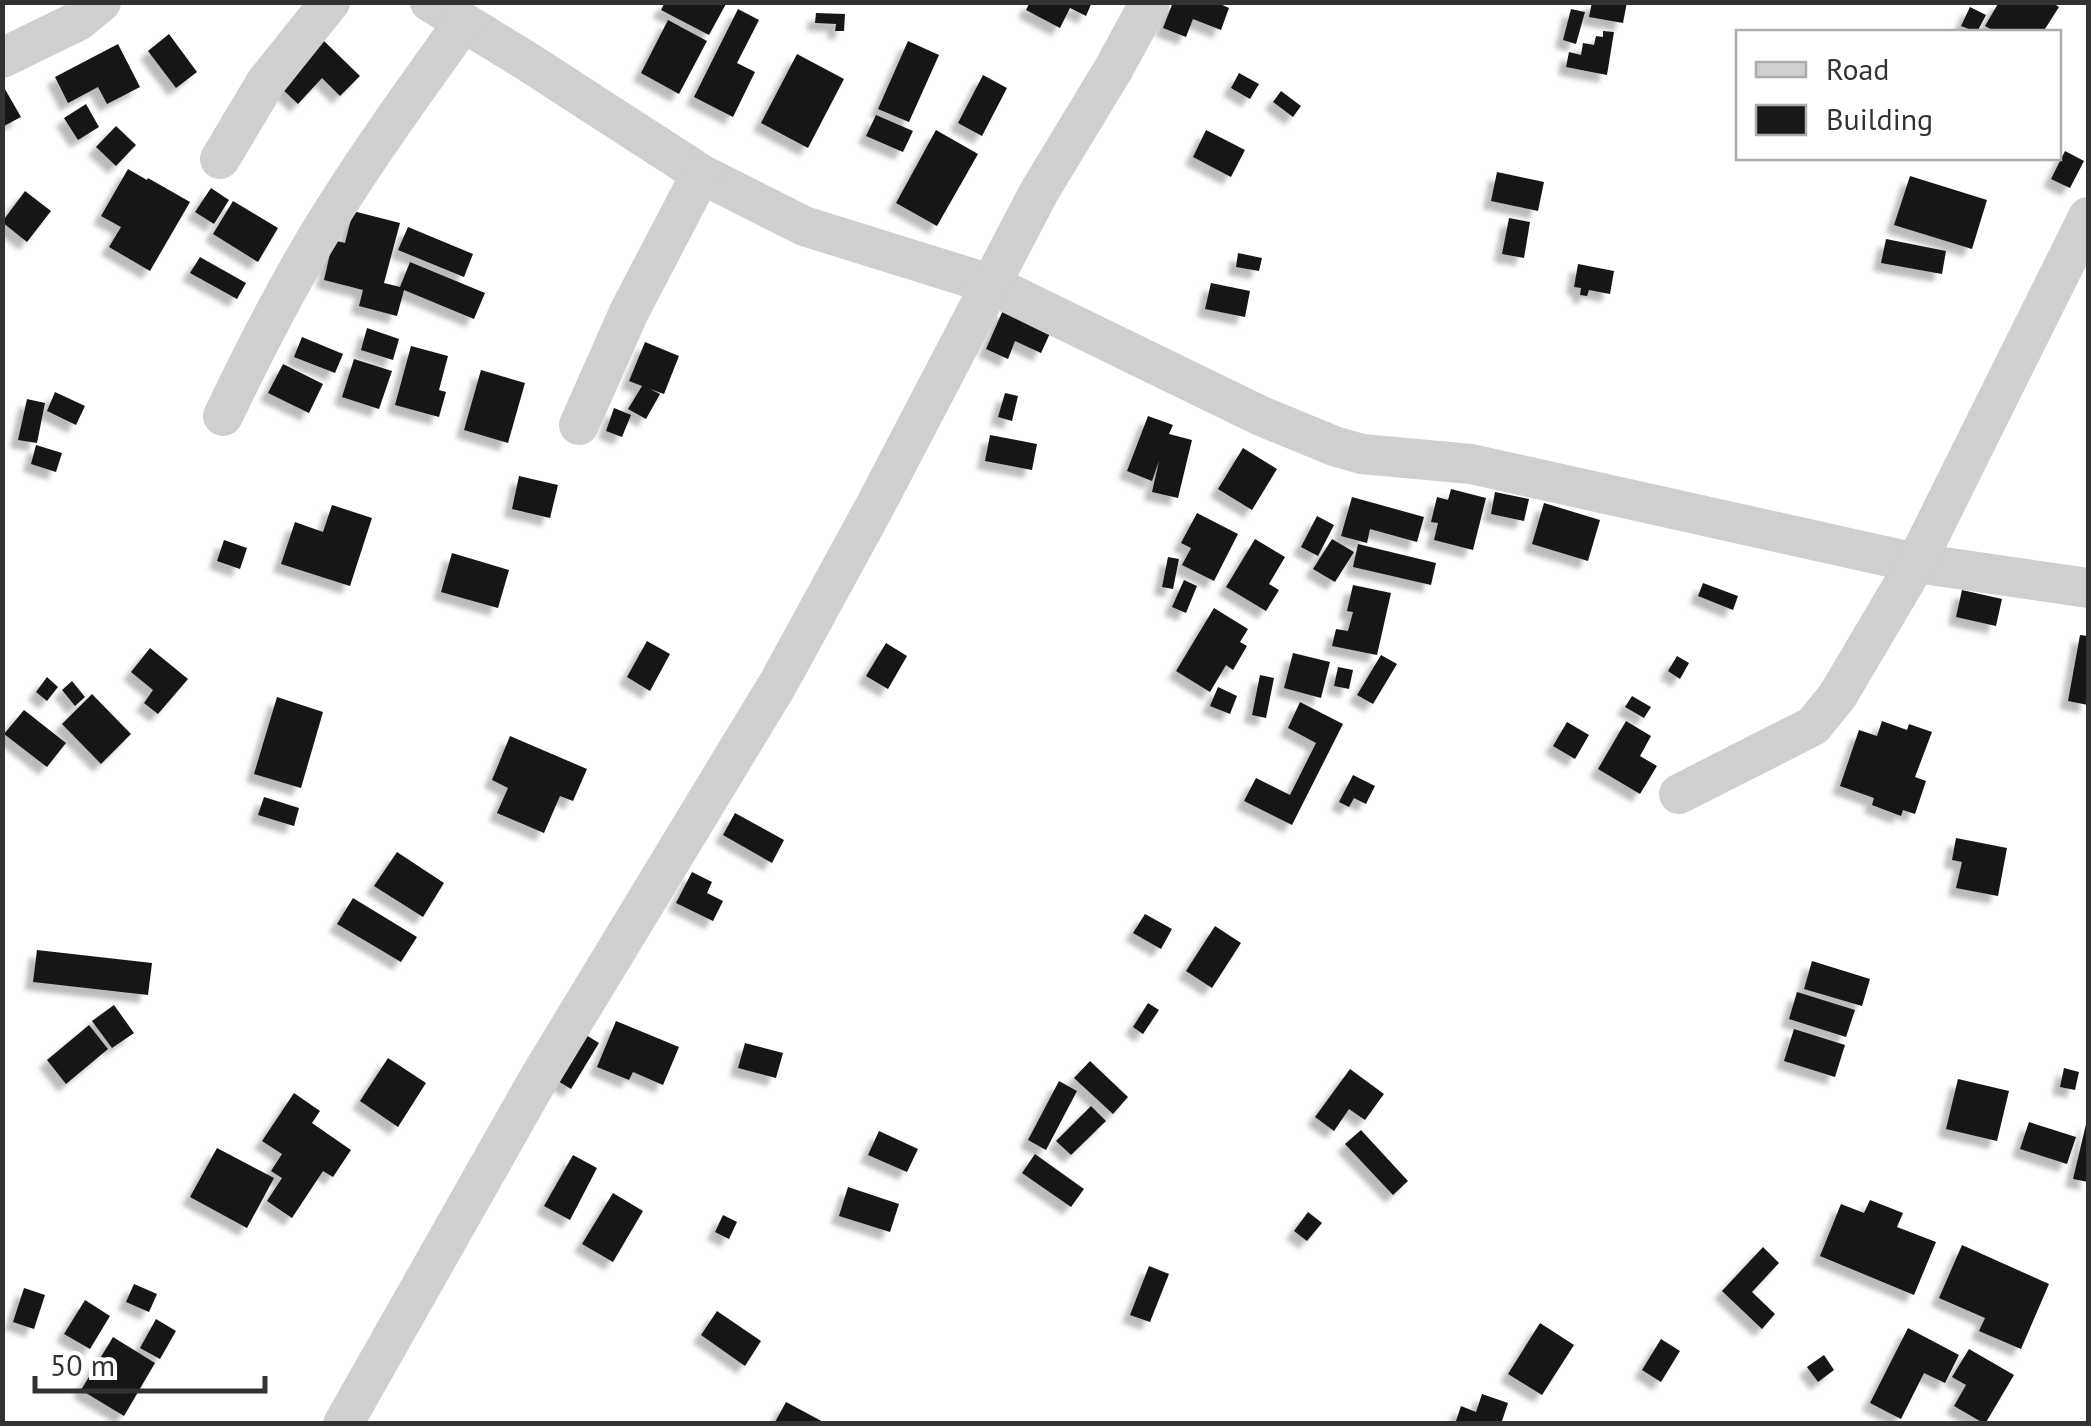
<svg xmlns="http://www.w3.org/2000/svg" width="2091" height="1426" font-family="'PT Sans',sans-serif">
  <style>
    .building { fill: #191919; filter: url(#shadow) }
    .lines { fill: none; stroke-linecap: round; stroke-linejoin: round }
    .minor { stroke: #cfcfcf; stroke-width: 40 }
  </style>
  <defs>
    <filter id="shadow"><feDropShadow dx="-8" dy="8" stdDeviation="2.5" flood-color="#0004"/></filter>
  </defs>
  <rect width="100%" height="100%" fill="#fff"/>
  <g class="building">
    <polygon points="665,2 727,2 709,35 661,10"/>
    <polygon points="1030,2 1092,2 1086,16 1070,8 1060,28 1026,10"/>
    <polygon points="1173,2 1216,2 1229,8 1221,30 1193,19 1186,37 1163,28"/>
    <polygon points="1592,2 1627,2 1623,23 1589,17"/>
    <polygon points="1999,2 2051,2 2059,7 2043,32 1996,32 1985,26"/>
    <polygon points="1970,7 1986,15 1977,32 1961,26"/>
    <polygon points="738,9 759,20 737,63 755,72 733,117 694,97"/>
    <polygon points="1571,9 1585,12 1576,44 1563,40"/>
    <polygon points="816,13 845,14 844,31 835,31 836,24 815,23"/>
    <polygon points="668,20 707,41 679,94 641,73"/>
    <polygon points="1603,31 1614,32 1607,75 1566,67 1569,52 1581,55 1583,43 1594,45 1596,36 1603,37"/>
    <polygon points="169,34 197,72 176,88 148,51"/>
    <polygon points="323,40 360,76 340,96 322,78 298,104 279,86"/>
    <polygon points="908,41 939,55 909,122 878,109"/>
    <polygon points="118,44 140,87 107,104 98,87 68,103 55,77"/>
    <polygon points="797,54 844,79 808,148 761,123"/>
    <polygon points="1239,73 1259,84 1250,99 1231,88"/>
    <polygon points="983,75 1007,88 982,136 958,123"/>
    <polygon points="2,84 21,117 2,127"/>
    <polygon points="1281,91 1301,106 1293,117 1273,102"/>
    <polygon points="86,104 99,127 78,140 64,118"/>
    <polygon points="876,115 913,131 903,152 866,136"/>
    <polygon points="116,126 136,145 116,166 96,147"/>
    <polygon points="936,130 978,154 937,226 896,203"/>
    <polygon points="1206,130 1245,150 1231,177 1193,157"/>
    <polygon points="2065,151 2084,161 2070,188 2051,179"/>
    <polygon points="128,169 147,180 148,178 190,202 150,271 109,247 121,227 101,216"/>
    <polygon points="1497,172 1544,182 1538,211 1491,201"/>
    <polygon points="1910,176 1987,200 1972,249 1894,225"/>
    <polygon points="211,188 229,200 214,224 195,212"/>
    <polygon points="25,191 51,211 27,242 2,222"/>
    <polygon points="233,201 278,228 258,262 213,234"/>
    <polygon points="353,211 400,223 384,283 400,287 410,262 485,293 474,319 404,290 397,316 359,306 363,290 324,280 333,240 345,243"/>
    <polygon points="1509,218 1530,222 1524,258 1502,254"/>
    <polygon points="408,227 473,254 464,277 398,250"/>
    <polygon points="1886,239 1946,251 1942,274 1881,263"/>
    <polygon points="1238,253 1262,258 1259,271 1236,267"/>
    <polygon points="200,257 246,283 237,299 190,273"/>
    <polygon points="1578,264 1614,271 1610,294 1589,290 1587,296 1580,295 1581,288 1574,287"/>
    <polygon points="1211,283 1250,291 1245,317 1205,309"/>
    <polygon points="1004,308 1052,329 1041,353 1015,341 1008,359 986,349"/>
    <polygon points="367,328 399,339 393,360 361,350"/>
    <polygon points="302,337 343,354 335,373 294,357"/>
    <polygon points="645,342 679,356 664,394 650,389 660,394 646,419 628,409 642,386 629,381"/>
    <polygon points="411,346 448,356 439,390 446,392 439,417 395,405"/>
    <polygon points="354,359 392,371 379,409 342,397"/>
    <polygon points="283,364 323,384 309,413 268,393"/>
    <polygon points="481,370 525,383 508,443 464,430"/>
    <polygon points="55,392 85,406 76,425 47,411"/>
    <polygon points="1005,393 1018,396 1012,421 998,417"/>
    <polygon points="27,399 45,403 37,443 18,440"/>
    <polygon points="614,408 631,415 622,437 606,431"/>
    <polygon points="1148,416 1173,425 1169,434 1192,440 1178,498 1152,492 1159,461 1152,481 1127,471"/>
    <polygon points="990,435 1037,444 1032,470 985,461"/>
    <polygon points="36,445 62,453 56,472 31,464"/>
    <polygon points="1243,448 1277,469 1252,510 1218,489"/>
    <polygon points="519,476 558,485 550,518 512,509"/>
    <polygon points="1451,489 1486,498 1473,550 1434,540 1438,523 1431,522 1437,497 1448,500"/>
    <polygon points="1495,492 1529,499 1524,521 1491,514"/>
    <polygon points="1352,497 1424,517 1417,542 1370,529 1367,543 1341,536"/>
    <polygon points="1544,503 1600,520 1588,561 1532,544"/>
    <polygon points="332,505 372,518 350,586 281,564 295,522 323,532"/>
    <polygon points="1197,513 1238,534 1214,581 1182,565 1191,548 1181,543"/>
    <polygon points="1317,516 1334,525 1318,556 1301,547"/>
    <polygon points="1255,539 1285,557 1269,584 1279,590 1266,611 1226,587"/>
    <polygon points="1332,539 1354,552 1335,582 1313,569"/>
    <polygon points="224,540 247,548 240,569 217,561"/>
    <polygon points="1358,544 1436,563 1431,585 1353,567"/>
    <polygon points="452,553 509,570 498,608 441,592"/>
    <polygon points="1168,557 1179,559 1173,589 1162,587"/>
    <polygon points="1184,580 1197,586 1186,613 1172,607"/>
    <polygon points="1703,583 1738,596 1733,610 1698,596"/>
    <polygon points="1353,585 1391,593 1377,655 1332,646 1336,629 1348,631 1353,612 1347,611"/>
    <polygon points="1962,590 2002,599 1996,626 1956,617"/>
    <polygon points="1214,608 1248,629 1240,642 1247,646 1233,670 1226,665 1210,692 1176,671"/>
    <polygon points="2080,635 2088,636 2088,705 2068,701"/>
    <polygon points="647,641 670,654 650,691 627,677"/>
    <polygon points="886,643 907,656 888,689 866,676"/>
    <polygon points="150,648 188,679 158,714 144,703 153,690 131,672"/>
    <polygon points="1293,653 1330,662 1321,698 1284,688"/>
    <polygon points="1381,655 1397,664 1373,704 1357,695"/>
    <polygon points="1677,656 1689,663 1680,679 1668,671"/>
    <polygon points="1338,667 1353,670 1349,689 1334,686"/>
    <polygon points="1260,675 1274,678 1266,718 1252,715"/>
    <polygon points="47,677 58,687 47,701 36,692"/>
    <polygon points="72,681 85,697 75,706 62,690"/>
    <polygon points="1218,687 1237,696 1230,714 1210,706"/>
    <polygon points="92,694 131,734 101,764 62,724"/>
    <polygon points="1632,696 1651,707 1644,718 1625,707"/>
    <polygon points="277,697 323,712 301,788 254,774"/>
    <polygon points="1300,702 1343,724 1292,825 1244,801 1256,778 1290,795 1316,743 1288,728"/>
    <polygon points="24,710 66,743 47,767 4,734"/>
    <polygon points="1626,721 1651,736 1640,756 1657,766 1640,794 1598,769"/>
    <polygon points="1882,721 1907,730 1909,724 1932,732 1915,777 1926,781 1915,814 1903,810 1901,816 1872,805 1874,798 1840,786 1859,730 1877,736"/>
    <polygon points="1567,722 1589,735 1575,759 1553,746"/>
    <polygon points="510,736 587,769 573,801 560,796 544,833 497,813 508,788 492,780"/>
    <polygon points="1353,775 1375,786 1366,804 1354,798 1349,807 1339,802"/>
    <polygon points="264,797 299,808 294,826 258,815"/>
    <polygon points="735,813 784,840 772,863 723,835"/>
    <polygon points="1956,838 2007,848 1998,896 1956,888 1962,862 1952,860"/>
    <polygon points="397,852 444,883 423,917 374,886"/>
    <polygon points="692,872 712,882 707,893 723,901 713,921 676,903"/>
    <polygon points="353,898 417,937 401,962 337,924"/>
    <polygon points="1145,914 1172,929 1161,949 1133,933"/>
    <polygon points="1215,926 1241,943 1212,988 1186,971"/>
    <polygon points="37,950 152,963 148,995 33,982"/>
    <polygon points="1812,961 1870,979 1862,1006 1804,989"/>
    <polygon points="1797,992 1855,1010 1846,1037 1789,1019"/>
    <polygon points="1148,1003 1159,1010 1143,1034 1133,1027"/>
    <polygon points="114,1005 134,1033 112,1048 92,1021"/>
    <polygon points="616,1021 679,1047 663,1085 633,1072 629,1080 597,1067"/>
    <polygon points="89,1025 108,1049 66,1084 47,1060"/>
    <polygon points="1794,1029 1845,1045 1835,1077 1784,1061"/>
    <polygon points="586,1035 599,1043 571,1089 558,1081"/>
    <polygon points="745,1043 783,1053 776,1078 738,1068"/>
    <polygon points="388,1058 426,1083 398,1127 360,1101"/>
    <polygon points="1090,1061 1128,1097 1113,1114 1074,1078"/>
    <polygon points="2064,1068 2079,1072 2075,1090 2060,1087"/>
    <polygon points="1350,1069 1384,1094 1365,1120 1349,1109 1334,1131 1315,1117"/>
    <polygon points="1958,1079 2009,1091 1997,1141 1946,1129"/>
    <polygon points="1059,1081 1077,1091 1046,1150 1028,1140"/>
    <polygon points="294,1093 320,1111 312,1123 351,1150 333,1177 323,1171 292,1218 267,1201 282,1178 271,1171 282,1154 262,1141"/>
    <polygon points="1091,1106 1106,1121 1071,1155 1056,1141"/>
    <polygon points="2087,1120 2088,1120 2088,1182 2073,1179"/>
    <polygon points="2029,1122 2076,1137 2067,1164 2020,1149"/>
    <polygon points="1361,1130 1408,1181 1393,1195 1345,1144"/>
    <polygon points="879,1131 918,1149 907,1172 868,1155"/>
    <polygon points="217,1148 274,1178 247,1228 190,1197"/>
    <polygon points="1035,1154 1084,1189 1071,1207 1022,1173"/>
    <polygon points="573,1155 597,1168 570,1220 544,1206"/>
    <polygon points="848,1187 899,1204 890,1232 839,1216"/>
    <polygon points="613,1193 643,1211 613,1262 582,1244"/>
    <polygon points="1870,1200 1903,1213 1897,1227 1936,1242 1914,1295 1820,1256 1841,1204 1864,1213"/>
    <polygon points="1308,1212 1322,1223 1307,1241 1294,1231"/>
    <polygon points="723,1215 737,1222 729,1239 715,1232"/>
    <polygon points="1962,1245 2049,1284 2021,1349 1979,1331 1985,1318 1939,1298"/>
    <polygon points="1763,1247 1779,1263 1752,1292 1775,1314 1762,1329 1722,1291"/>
    <polygon points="1149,1266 1169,1274 1150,1322 1130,1315"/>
    <polygon points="134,1284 157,1294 149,1312 126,1302"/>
    <polygon points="24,1288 45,1295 34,1329 13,1322"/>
    <polygon points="85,1300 110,1316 90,1349 64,1334"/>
    <polygon points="717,1311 761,1341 745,1366 701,1335"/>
    <polygon points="156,1319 176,1331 160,1359 140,1348"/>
    <polygon points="1540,1323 1574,1345 1542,1395 1508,1374"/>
    <polygon points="1908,1328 1959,1355 1945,1383 1924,1373 1901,1419 1870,1403"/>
    <polygon points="113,1337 155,1363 124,1416 81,1390"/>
    <polygon points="1661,1339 1680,1351 1661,1382 1642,1370"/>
    <polygon points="1969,1349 2014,1375 1985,1424 1954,1406 1966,1385 1952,1377"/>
    <polygon points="1824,1355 1834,1370 1818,1382 1807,1367"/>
    <polygon points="1482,1394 1508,1403 1501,1424 1455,1424 1461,1406 1476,1412"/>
    <polygon points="786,1402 827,1424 774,1424"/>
  </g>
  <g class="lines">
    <g class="minor">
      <polyline points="430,2 525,60 701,174 804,226 990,284 1261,416 1334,446 1362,454 1471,464 1916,563 2088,588"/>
      <polyline points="2,58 78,21 101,2"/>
      <polyline points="220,159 266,82 330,2"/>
      <path d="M223,416C254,351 286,288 324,226C367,156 415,90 463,23"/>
      <polyline points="579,425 629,312 701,174"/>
      <polyline points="1679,794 1813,726 1838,695 1916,563 2088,217"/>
      <polyline points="343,1424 539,1078 779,682 874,508 1039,192 1114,68 1150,2"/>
    </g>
  </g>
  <rect width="2091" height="1426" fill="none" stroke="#323232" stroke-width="10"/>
  <rect x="1736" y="30" width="325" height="130" fill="#ffffff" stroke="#adadad" stroke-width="2.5"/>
  <rect x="1756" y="62" width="50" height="15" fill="#cfcfcf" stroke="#adadad" stroke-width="2.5"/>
  <text x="1826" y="80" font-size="30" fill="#323232">Road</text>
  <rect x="1756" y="105" width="50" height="30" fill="#191919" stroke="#adadad" stroke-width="2.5"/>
  <text x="1826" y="130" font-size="30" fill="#323232">Building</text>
  <path d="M35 1376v15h230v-15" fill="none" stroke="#323232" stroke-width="5"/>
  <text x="50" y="1376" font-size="30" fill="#323232" stroke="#ffffff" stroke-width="8" paint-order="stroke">50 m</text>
</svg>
